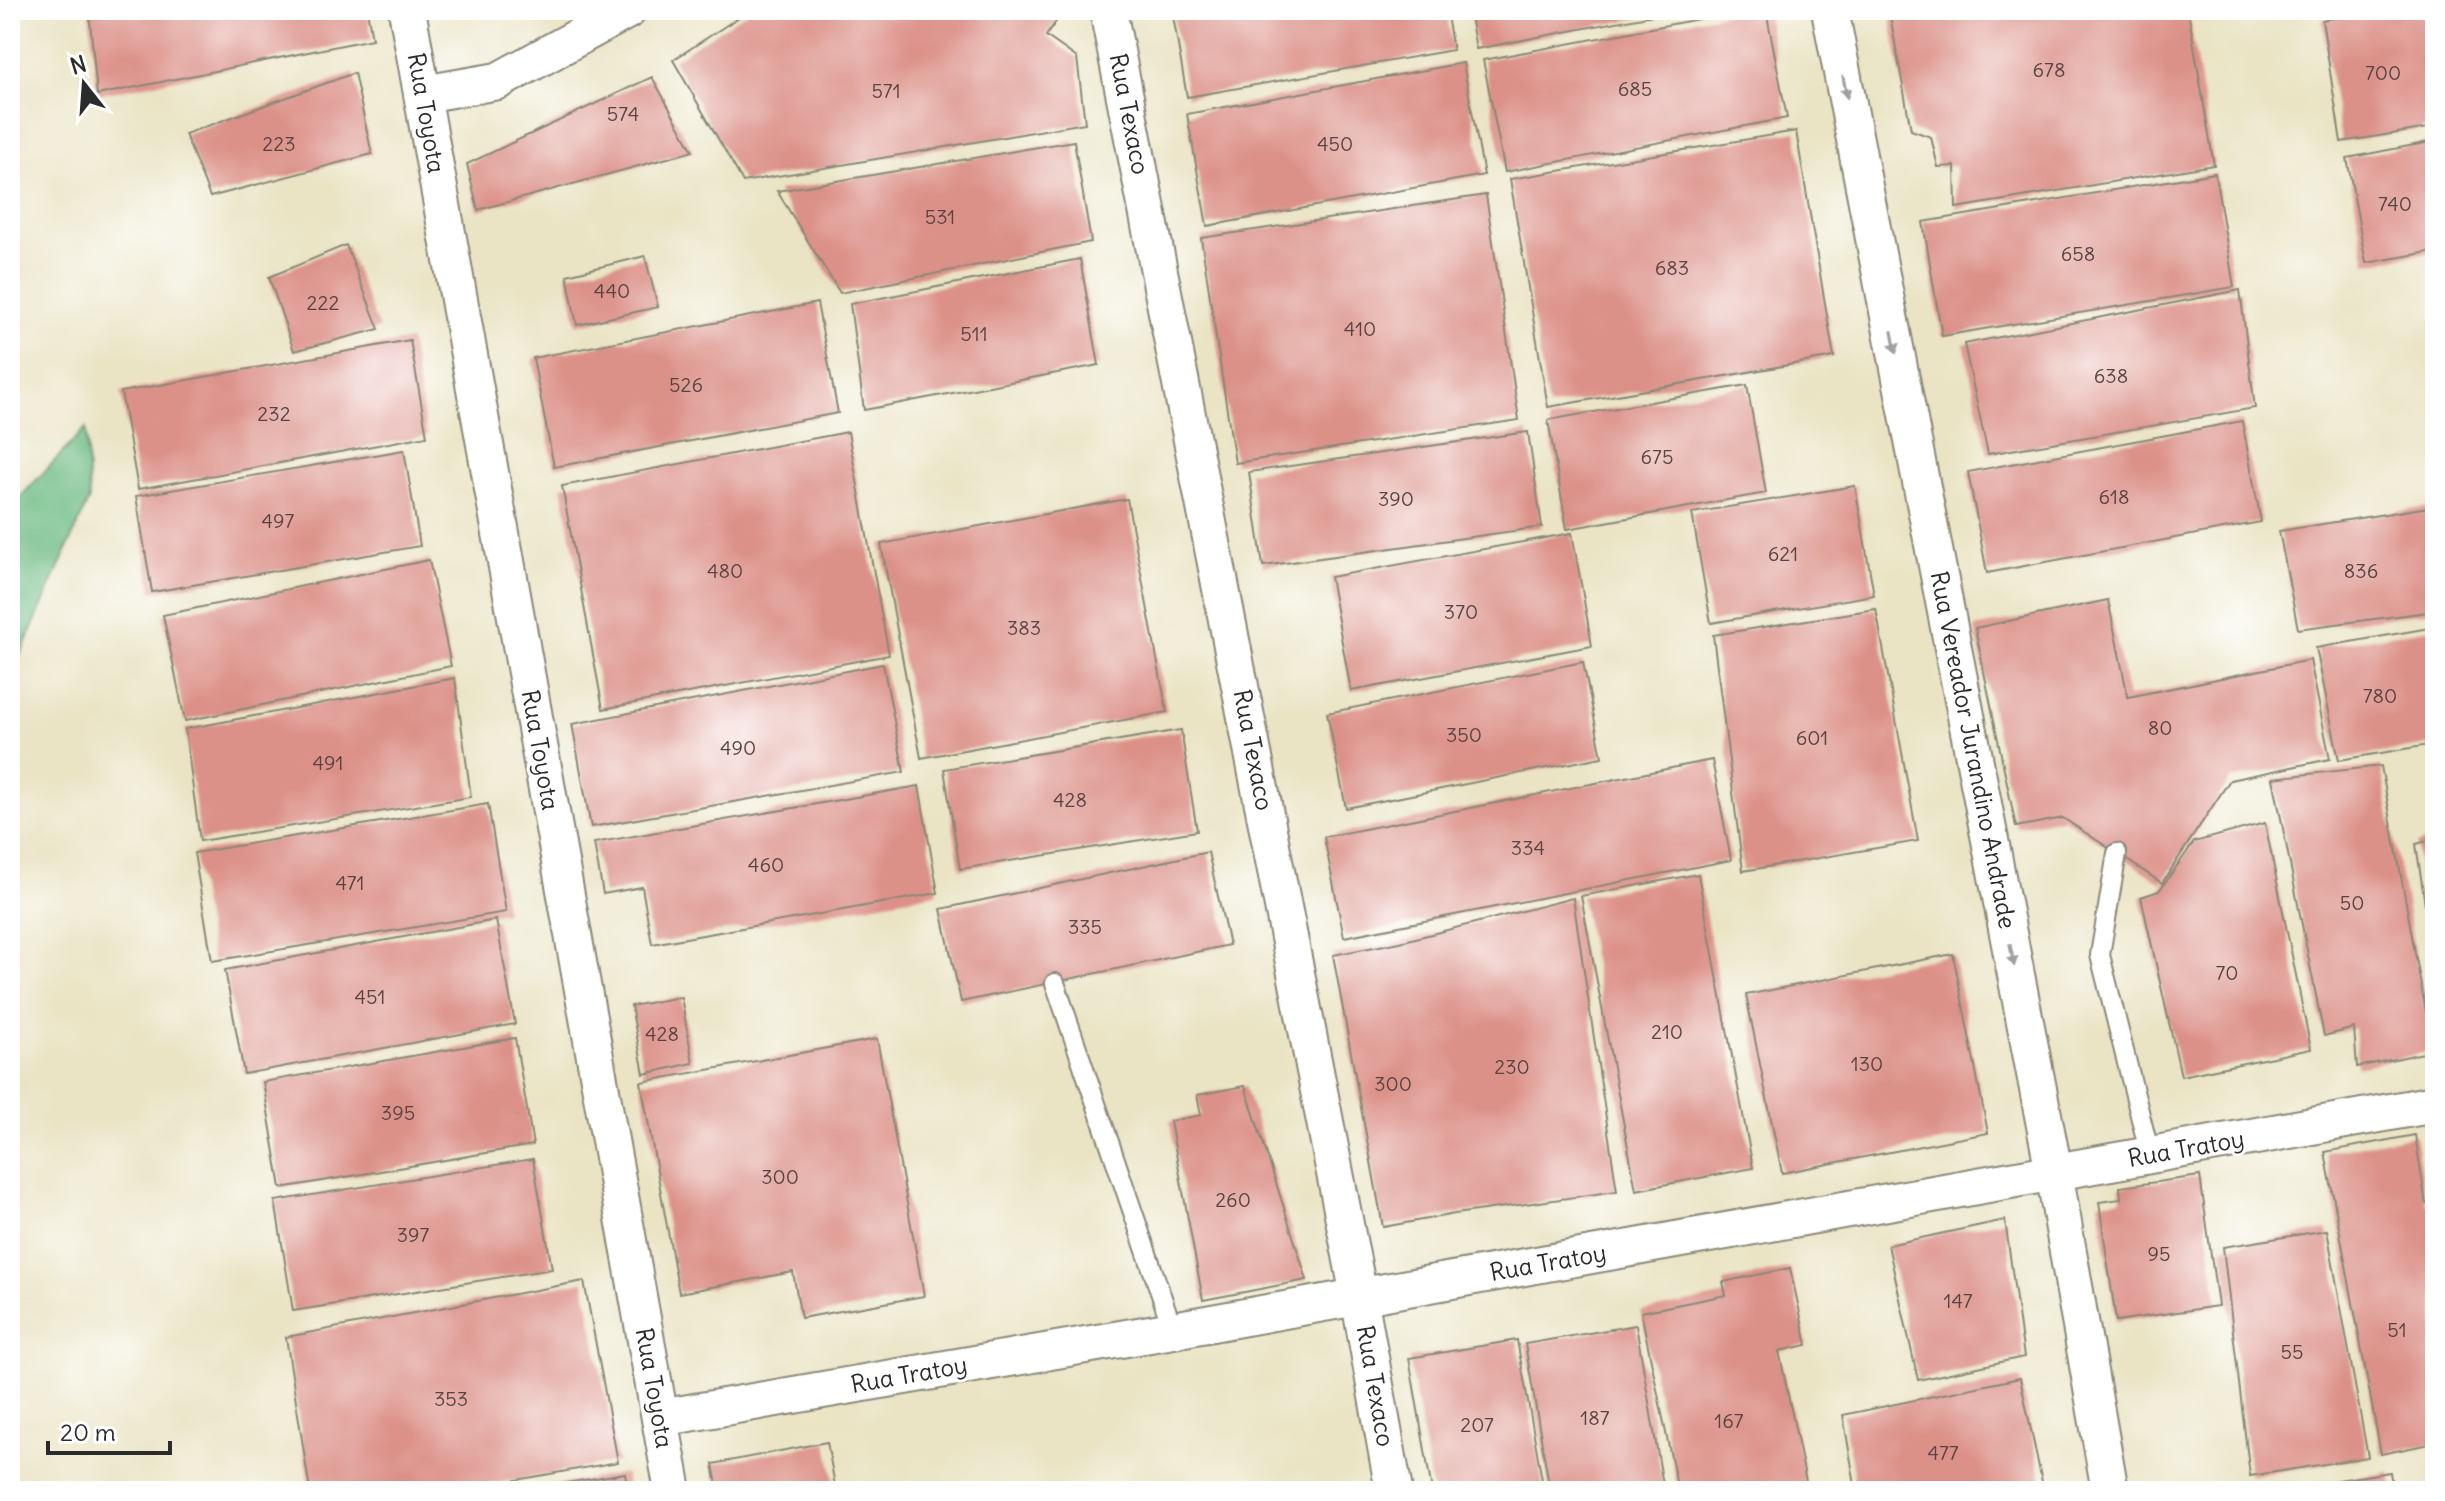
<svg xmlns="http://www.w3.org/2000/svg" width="2445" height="1501" font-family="Delius,sans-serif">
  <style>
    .forest { fill: #6fbc84; stroke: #4d7458; stroke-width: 2 }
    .building { fill: #dc9188 }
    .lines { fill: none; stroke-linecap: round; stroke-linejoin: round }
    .lane-casing { stroke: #8a8878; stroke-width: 22 }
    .street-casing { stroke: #8a8878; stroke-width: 40 }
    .lane { stroke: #fff; stroke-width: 18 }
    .street { stroke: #fff; stroke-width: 36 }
    .oneway { fill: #a0a0a0 }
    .labels { text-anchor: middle; stroke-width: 6; stroke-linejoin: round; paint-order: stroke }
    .number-label { font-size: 20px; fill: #574442 }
    .street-label { font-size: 24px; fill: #2b2b2b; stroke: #fff }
  </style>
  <rect width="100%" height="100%" fill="#fff"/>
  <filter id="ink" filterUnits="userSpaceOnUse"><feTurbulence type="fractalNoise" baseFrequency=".0125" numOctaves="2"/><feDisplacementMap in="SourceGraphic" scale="16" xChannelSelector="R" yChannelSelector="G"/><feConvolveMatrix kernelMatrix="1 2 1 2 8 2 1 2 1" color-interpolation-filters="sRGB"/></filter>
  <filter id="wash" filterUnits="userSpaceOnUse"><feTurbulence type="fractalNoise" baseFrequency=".006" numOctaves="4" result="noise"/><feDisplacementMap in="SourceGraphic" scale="32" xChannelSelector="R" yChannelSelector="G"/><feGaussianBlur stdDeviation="1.8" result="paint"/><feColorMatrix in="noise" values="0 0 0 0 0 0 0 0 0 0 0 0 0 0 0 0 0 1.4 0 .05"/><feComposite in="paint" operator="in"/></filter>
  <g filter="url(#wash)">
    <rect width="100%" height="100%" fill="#eae4c5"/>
    <polygon class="forest" points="86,428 89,499 10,678 10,508"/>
    <g id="blocks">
      <g class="building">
        <polygon points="89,10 367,10 372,39 97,95"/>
        <polygon points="750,10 1064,10 1046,36 1077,58 1085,123 743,182 673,60"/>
        <polygon points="1172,10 1446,10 1453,50 1187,97"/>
        <polygon points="1469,10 1674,10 1674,11 1476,49"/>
        <polygon points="1746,10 1766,10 1787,118 1505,172 1483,60"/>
        <polygon points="1889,10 2188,10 2214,165 1956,208 1955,166 1938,167 1931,137 1911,130"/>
        <polygon points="2384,10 2435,10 2435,127 2341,142 2322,20"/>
        <polygon points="1463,63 1484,175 1207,226 1187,114"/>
        <polygon points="354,73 372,154 210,197 185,134"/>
        <polygon points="652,77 693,151 478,210 467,164"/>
        <polygon points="1796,131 1834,357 1548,407 1510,179"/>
        <polygon points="1074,141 1091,242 840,293 777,191"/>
        <polygon points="2435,141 2435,251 2366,263 2347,158"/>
        <polygon points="2215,173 2234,287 1942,336 1923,222"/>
        <polygon points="1486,195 1519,420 1235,463 1201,238"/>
        <polygon points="346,245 379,329 294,351 269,277"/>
        <polygon points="645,256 658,307 577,325 567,275"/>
        <polygon points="1080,259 1099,365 864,410 850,304"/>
        <polygon points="2240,290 2255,408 1988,454 1964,344"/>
        <polygon points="817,303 838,413 554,467 533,358"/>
        <polygon points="410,340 427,436 138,489 121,392"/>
        <polygon points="1747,385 1766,493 1567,529 1548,420"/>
        <polygon points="2242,421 2261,522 1987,573 1968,472"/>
        <polygon points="848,432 889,655 603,709 562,486"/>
        <polygon points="1528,432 1542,527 1263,566 1249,472"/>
        <polygon points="404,450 420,546 152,592 136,496"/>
        <polygon points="1855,486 1874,595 1711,623 1692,513"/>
        <polygon points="1127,499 1167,712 921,758 881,544"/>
        <polygon points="2435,506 2435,611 2298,629 2279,531"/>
        <polygon points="1572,533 1592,646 1351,691 1330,577"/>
        <polygon points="429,560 451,666 185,721 163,615"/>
        <polygon points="2108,600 2128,697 2310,660 2330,759 2230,780 2162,883 2063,818 2016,827 1975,628"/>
        <polygon points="1876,609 1918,841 1743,871 1713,635"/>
        <polygon points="2435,627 2435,744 2339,760 2316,648"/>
        <polygon points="1583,662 1602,757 1346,808 1327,713"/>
        <polygon points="883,664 904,772 591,827 572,724"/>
        <polygon points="455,678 471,797 200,841 185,729"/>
        <polygon points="1181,730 1197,831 960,869 944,769"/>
        <polygon points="1712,760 1731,860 1344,937 1324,837"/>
        <polygon points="2381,766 2433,1051 2357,1067 2354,1028 2324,1036 2273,778"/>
        <polygon points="919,786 938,893 652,944 642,887 603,894 594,843"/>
        <polygon points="488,804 506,912 212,961 194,853"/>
        <polygon points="2265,823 2311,1049 2181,1076 2141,897 2159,891 2194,842"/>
        <polygon points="2435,839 2435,959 2433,959 2416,844"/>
        <polygon points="1208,852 1229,945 961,1002 941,909"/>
        <polygon points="1698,874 1753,1168 1636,1190 1581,896"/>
        <polygon points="1573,898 1617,1191 1455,1214 1383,1227 1333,955 1400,942"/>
        <polygon points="496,920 515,1024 244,1074 225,970"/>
        <polygon points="1953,954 1988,1133 1782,1173 1746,995"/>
        <polygon points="681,997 693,1063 644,1074 631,1006"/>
        <polygon points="515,1038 533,1145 281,1188 263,1082"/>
        <polygon points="877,1039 924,1296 801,1318 793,1272 679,1293 641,1082"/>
        <polygon points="1245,1086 1307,1280 1203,1300 1170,1121 1201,1115 1197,1095"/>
        <polygon points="2415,1135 2426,1204 2435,1203 2435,1443 2381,1454 2325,1152"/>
        <polygon points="533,1159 552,1269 293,1311 275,1201"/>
        <polygon points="2200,1176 2218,1306 2116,1321 2099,1202 2121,1199 2120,1187"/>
        <polygon points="2005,1220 2024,1357 1918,1380 1888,1245"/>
        <polygon points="2327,1230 2368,1457 2250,1476 2223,1247"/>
        <polygon points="1790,1268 1807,1345 1779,1351 1808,1491 1678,1491 1641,1312 1726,1295 1723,1282"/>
        <polygon points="584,1281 618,1462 453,1491 310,1491 286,1337"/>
        <polygon points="1636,1325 1664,1491 1550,1491 1525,1344"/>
        <polygon points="1517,1340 1544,1491 1432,1491 1409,1358"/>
        <polygon points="2020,1378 2044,1491 1856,1491 1843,1415"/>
        <polygon points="827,1442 836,1491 718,1491 713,1464"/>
        <polygon points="2390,1472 2393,1491 2281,1491 2281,1489"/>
        <polygon points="625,1473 628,1491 531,1491 531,1489"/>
      </g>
    </g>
  </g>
  <g filter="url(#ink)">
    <use href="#blocks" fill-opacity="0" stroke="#8a8878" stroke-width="2"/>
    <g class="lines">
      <defs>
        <g id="lane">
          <polyline points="2117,853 2100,955 2150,1155"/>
          <polyline points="1055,983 1173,1330"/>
        </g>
        <g id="street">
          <polyline points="407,10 673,1491"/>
          <polyline points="1108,10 1359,1296 1394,1491"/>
          <polyline points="1830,10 2054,1172 2110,1491"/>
          <polyline points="423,94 498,81 628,10"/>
          <polyline points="660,1418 1173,1330 2435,1104"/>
        </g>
      </defs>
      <use href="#lane" class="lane-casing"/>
      <use href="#street" class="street-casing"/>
      <use href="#lane" class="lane"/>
      <use href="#street" class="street"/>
    </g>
    <defs><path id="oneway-solid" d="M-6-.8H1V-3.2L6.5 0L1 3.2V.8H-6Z" transform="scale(2)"/></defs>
    <g class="oneway">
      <use href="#oneway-solid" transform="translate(1845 87) rotate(79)"/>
      <use href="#oneway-solid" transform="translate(1894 342) rotate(79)"/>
      <use href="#oneway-solid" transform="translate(2012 955) rotate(79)"/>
    </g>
  </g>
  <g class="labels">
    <g class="number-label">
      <text x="2049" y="77">678</text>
      <text x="2383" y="80">700</text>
      <text x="1635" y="96">685</text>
      <text x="886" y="98">571</text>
      <text x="623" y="121">574</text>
      <text x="279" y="151">223</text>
      <text x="1335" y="151">450</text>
      <text x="2395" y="211">740</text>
      <text x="940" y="224">531</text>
      <text x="2078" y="261">658</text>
      <text x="1672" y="275">683</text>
      <text x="612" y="298">440</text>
      <text x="323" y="310">222</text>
      <text x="1360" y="336">410</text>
      <text x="974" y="341">511</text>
      <text x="2111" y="383">638</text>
      <text x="686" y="392">526</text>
      <text x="274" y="421">232</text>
      <text x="1657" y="464">675</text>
      <text x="2114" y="504">618</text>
      <text x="1396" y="506">390</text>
      <text x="278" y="528">497</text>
      <text x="1783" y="561">621</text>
      <text x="725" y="578">480</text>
      <text x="2361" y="578">836</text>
      <text x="1461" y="619">370</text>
      <text x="1024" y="635">383</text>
      <text x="2380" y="703">780</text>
      <text x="2160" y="735">80</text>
      <text x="1464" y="742">350</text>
      <text x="1812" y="745">601</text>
      <text x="738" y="755">490</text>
      <text x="328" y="770">491</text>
      <text x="1070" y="807">428</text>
      <text x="1528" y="855">334</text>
      <text x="766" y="872">460</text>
      <text x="350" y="890">471</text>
      <text x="2352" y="910">50</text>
      <text x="1085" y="934">335</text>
      <text x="2227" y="980">70</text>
      <text x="370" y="1004">451</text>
      <text x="1667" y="1039">210</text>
      <text x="662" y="1041">428</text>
      <text x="1867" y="1071">130</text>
      <text x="1512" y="1074">230</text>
      <text x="1393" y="1091">300</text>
      <text x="398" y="1120">395</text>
      <text x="780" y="1184">300</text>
      <text x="1233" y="1207">260</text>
      <text x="413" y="1242">397</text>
      <text x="2159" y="1261">95</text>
      <text x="1958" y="1308">147</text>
      <text x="2397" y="1337">51</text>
      <text x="2292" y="1359">55</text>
      <text x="451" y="1406">353</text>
      <text x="1595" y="1425">187</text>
      <text x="1729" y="1428">167</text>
      <text x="1477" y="1432">207</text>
      <text x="1943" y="1460">477</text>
    </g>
    <g class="street-label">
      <text transform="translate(426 113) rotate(80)" y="8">Rua Toyota</text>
      <text transform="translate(1129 114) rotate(79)" y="8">Rua Texaco</text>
      <text transform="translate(540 750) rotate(80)" y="8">Rua Toyota</text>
      <text transform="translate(1253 750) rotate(79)" y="8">Rua Texaco</text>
      <text transform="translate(1973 750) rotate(79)" y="8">Rua Vereador Jurandino Andrade</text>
      <text transform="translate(2186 1149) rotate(-10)" y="8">Rua Tratoy</text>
      <text transform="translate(1548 1263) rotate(-10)" y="8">Rua Tratoy</text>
      <text transform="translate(909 1375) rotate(-10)" y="8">Rua Tratoy</text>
      <text transform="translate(1375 1386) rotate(80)" y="8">Rua Texaco</text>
      <text transform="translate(654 1388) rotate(80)" y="8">Rua Toyota</text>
    </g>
  </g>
  <rect width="2445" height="1501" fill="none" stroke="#fff" stroke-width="40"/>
  <g transform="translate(84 84) rotate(343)" stroke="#ffffff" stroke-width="6" paint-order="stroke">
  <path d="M0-6L14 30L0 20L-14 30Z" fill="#2b2b2b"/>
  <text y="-12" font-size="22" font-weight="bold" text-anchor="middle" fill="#2b2b2b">N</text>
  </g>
  <path d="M48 1441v12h122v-12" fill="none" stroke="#2b2b2b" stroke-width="4"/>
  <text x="60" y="1441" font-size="24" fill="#2b2b2b" stroke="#ffffff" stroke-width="6" paint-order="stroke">20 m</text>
</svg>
